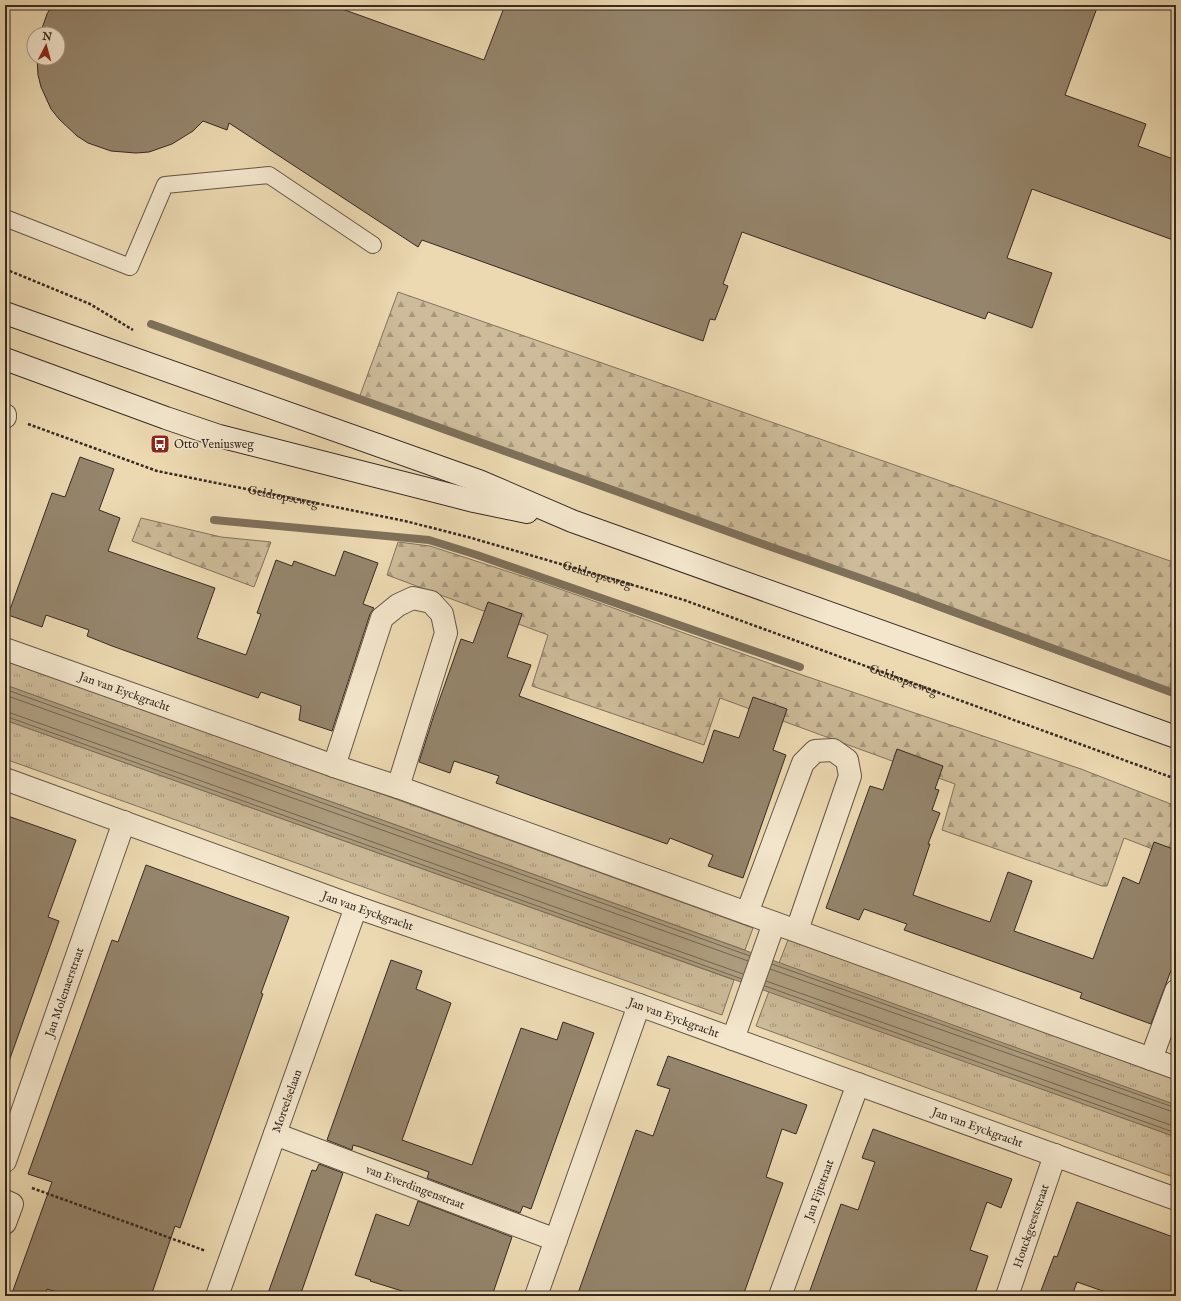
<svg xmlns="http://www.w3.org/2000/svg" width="1181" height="1301" font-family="'IM FELL English',serif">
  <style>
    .grass { fill: url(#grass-tufts); stroke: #82725e }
    .forest { fill: url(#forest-firs); stroke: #82725e }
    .water { fill: #ae9e80; stroke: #7e705a }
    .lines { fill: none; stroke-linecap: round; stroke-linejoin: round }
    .shore { stroke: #726451; stroke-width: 1 }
    .stream { stroke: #7e705a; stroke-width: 8 }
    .building { fill: #95856c; stroke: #362a22 }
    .lane-casing { stroke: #645646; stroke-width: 18 }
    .street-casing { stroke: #645646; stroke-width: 24 }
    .secondary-casing { stroke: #362a22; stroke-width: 24 }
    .path { stroke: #362a22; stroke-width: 2.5; stroke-dasharray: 3 2; stroke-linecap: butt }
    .lane { stroke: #f3e6cc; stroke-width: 16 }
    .street { stroke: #f3e6cc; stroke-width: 22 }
    .secondary { stroke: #f3e6cc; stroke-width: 22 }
    .labels { text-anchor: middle; stroke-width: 3; stroke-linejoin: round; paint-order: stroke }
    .poi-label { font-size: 12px; fill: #362a22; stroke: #f3e6cc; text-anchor: start }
    .street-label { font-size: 12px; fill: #362a22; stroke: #f3e6cc }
  </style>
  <defs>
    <pattern id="grass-tufts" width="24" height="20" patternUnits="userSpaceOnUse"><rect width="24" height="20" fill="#cdbb99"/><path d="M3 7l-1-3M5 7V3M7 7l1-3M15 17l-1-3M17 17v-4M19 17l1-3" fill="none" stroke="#a7987c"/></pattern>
    <pattern id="forest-firs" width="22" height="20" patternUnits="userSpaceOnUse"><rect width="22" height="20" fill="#cdbb99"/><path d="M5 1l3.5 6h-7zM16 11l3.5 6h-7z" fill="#a7987c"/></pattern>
  </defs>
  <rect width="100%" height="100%" fill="#ecd9b1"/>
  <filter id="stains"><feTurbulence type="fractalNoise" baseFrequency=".005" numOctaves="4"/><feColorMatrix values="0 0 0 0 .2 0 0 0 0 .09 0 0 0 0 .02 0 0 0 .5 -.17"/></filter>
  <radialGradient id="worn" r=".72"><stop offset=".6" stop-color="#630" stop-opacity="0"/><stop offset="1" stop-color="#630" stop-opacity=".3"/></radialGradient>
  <g class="grass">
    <polygon points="5,658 753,928 745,950 11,687 5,686"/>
    <polygon points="5,720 734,980 722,1015 5,759"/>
    <polygon points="788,940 1176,1078 1176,1105 779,963"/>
    <polygon points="769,991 1176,1137 1176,1178 756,1026"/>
  </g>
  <g class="forest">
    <polygon points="398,292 1176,563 1176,695 1102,670 359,398"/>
    <polygon points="141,518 221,537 271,542 254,587 132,541"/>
    <polygon points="398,542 430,546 540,582 808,677 1081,769 1176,806 1176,858 1124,838 1107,886 1102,886 942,830 955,784 720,698 704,745 532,686 548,635 387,575"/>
  </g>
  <polygon class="water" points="5,686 11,687 1176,1105 1176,1137 5,720"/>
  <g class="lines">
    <g class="shore">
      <polyline points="5,690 10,691 750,956"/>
      <polyline points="5,695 748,961"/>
      <polyline points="5,711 743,974"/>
      <polyline points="5,716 742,979"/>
      <polyline points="772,964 1176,1108"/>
      <polyline points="770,969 1176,1113"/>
      <polyline points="766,981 1176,1127"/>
      <polyline points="765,986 1176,1133"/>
    </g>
    <g class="stream">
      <polyline points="151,324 774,548 903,593 1176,694"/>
      <polyline points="214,520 429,540 477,555 800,667"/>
    </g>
  </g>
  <g class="building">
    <polygon points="52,5 331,5 484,60 505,5 1098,5 1065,95 1146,124 1138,146 1176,160 1176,241 1032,189 1007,258 1052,273 1032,328 988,312 985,319 742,232 723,284 728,286 715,320 710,319 703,341 422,240 418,247 229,123 227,130 203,121 193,131 172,144 149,152 136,153 111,151 88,143 77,136 59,119 51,109 41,87 38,75 37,58 58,58 58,34 40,34 47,14"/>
    <polygon points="80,457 114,469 99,510 120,518 108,551 215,588 197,638 246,655 261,614 257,613 276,560 292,566 294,561 335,576 344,551 378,563 363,604 374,608 370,614 332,731 299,720 301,706 261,692 258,698 112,646 87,636 89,630 46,615 42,627 8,615 52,493 65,497"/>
    <polygon points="488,602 522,614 507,657 531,665 519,696 672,752 703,763 714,730 739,738 753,697 787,709 773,750 786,755 743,878 708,866 713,855 670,838 667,844 521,792 496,783 499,776 454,761 450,773 419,762 434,715 461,639 473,643"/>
    <polygon points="897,749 943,766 935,789 939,790 932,810 940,813 928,844 930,844 913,895 941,905 990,922 1008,872 1032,881 1014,931 1093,959 1123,877 1139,884 1154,842 1176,850 1176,957 1151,1024 1080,998 1082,993 904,930 907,924 864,909 859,920 826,908 870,786 883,790"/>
    <polygon points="5,815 76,840 48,917 59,921 8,1064 5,1063"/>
    <polygon points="146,865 289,917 261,993 263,994 180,1228 175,1226 151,1296 69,1296 47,1289 44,1296 11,1296 52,1182 28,1174 112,940 118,942"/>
    <polygon points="391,960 422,971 416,989 451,1003 402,1140 472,1165 521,1028 557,1040 563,1022 594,1033 531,1209 523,1206 520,1213 427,1178 429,1172 360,1147 353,1145 352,1150 327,1140"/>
    <polygon points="668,1056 807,1105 796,1134 782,1129 766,1177 783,1183 743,1296 577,1296 636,1130 653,1136 670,1089 657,1085"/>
    <polygon points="873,1129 1012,1179 1001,1208 987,1202 970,1250 988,1256 974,1296 808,1296 841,1204 858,1210 875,1162 862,1158"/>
    <polygon points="319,1164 343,1173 300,1296 267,1296 312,1170 316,1171"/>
    <polygon points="418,1201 512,1237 492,1296 418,1296 370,1281 371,1280 355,1275 376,1214 409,1226"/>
    <polygon points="1077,1202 1176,1238 1176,1296 1117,1296 1077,1282 1072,1296 1039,1296 1054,1256 1057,1257"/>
  </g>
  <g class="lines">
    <defs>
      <polyline id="lane" points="5,218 130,267 165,185 269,175 373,245"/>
      <g id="street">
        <polyline points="5,415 5,417"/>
        <path id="s2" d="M5,649L334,766L398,787L1176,1068"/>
        <polyline points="334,766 382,618 398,605 413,598 431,602 442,614 446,633 398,787"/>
        <path id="s3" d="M5,779L356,907L639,1005L1176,1199"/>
        <polyline points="747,913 803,763 815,751 833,750 847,760 850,776 797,930"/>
        <polyline points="733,1039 774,923"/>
        <polyline points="1151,1059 1176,991"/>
        <path id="s4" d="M275,1134L556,1240"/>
        <path id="s5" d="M5,1161L124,822"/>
        <polyline points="5,1201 12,1204 5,1223"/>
        <path id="s6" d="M217,1296L356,907"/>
        <polyline points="536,1296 639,1005"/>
        <path id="s7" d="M780,1296L858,1084"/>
        <path id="s8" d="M1007,1296L1055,1155"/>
      </g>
      <g id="secondary">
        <polyline points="5,313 479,481 572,521 1176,737"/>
        <polyline points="5,359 166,418 219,436 474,501 527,512"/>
      </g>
    </defs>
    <use href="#lane" class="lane-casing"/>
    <use href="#street" class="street-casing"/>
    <use href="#secondary" class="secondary-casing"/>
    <g class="path">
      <polyline points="5,269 90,304 133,330"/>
      <path id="s1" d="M28,424L157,471L405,521L468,537L684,600L1176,779"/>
      <polyline points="32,1188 206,1251"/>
    </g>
    <use href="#lane" class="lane"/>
    <use href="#street" class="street"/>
    <use href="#secondary" class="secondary"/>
  </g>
  <defs>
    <symbol id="bus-square" viewBox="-11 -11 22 22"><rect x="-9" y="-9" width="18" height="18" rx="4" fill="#8f2418" stroke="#f3e6cc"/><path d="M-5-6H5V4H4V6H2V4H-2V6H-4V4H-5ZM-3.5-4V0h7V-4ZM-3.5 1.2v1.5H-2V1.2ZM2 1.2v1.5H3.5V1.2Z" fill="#fff"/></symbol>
  </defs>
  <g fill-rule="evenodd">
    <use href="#bus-square" x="149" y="433" width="22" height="22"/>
  </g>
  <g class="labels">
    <g class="poi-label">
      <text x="174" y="448">Otto Veniusweg</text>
    </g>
    <g class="street-label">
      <text dy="4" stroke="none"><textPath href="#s1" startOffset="266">Geldropseweg</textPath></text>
      <text dy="4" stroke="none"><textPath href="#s1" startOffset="590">Geldropseweg</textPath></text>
      <text dy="4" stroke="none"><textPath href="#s1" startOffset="914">Geldropseweg</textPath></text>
      <text dy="4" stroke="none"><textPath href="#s2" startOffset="127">Jan van Eyckgracht</textPath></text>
      <text dy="4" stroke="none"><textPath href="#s3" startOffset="386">Jan van Eyckgracht</textPath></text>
      <text dy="4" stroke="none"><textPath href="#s5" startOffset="179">Jan Molenaerstraat</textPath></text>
      <text dy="4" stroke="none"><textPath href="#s3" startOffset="710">Jan van Eyckgracht</textPath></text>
      <text dy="4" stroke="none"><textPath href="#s6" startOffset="207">Moreelselaan</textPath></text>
      <text dy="4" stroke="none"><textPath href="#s3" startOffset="1033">Jan van Eyckgracht</textPath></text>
      <text dy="4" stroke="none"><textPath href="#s4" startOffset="150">van Everdingenstraat</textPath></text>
      <text dy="4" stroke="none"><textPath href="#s7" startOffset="113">Jan Fijtstraat</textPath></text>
      <text dy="4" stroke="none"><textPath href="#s8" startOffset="74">Houckgeeststraat</textPath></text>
    </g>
  </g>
  <rect width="1181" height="1301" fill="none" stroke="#ecd9b1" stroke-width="20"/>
  <rect x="6" y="6" width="1169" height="1289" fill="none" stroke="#362a22" stroke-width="2"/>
  <rect x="10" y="10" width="1161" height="1281" fill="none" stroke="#362a22"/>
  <g transform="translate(46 46) rotate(6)"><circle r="19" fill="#f3e6cc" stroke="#a79b88"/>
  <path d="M0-3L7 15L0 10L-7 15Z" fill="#8f2418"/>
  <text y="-6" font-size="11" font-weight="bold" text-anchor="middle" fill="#362a22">N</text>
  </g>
  <rect width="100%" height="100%" filter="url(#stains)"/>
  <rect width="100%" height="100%" fill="url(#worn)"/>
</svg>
